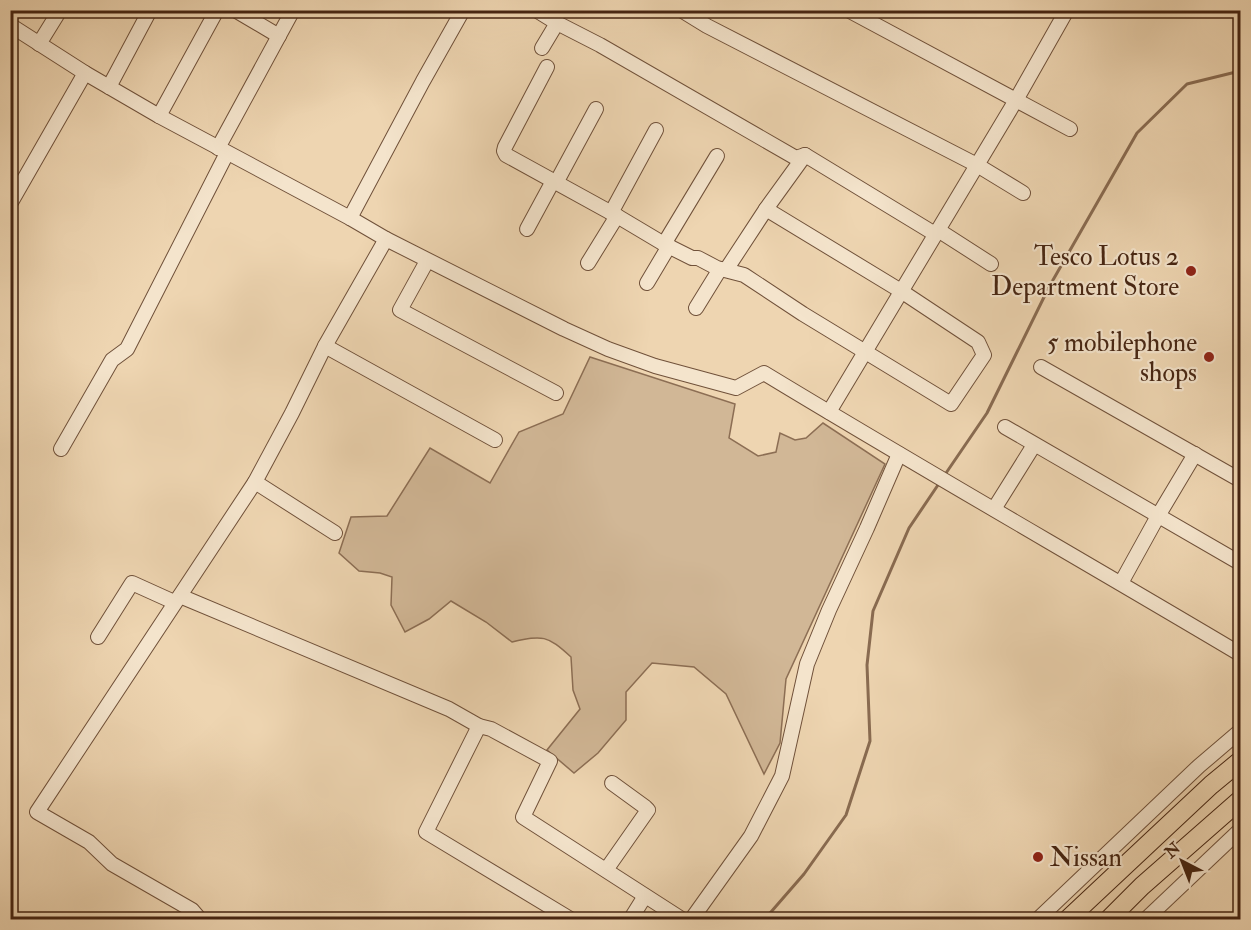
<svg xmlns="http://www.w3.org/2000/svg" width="1251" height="930" font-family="'IM FELL Double Pica',serif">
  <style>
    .green { fill: #d1b796; stroke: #8c6e54; stroke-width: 1.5 }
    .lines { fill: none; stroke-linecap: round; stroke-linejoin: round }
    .stream { stroke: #896b51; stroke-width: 3 }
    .minor-casing { stroke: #70513a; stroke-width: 16 }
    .major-casing { stroke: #462512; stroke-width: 20 }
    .minor { stroke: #f4e4cc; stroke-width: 14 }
    .major { stroke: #eed5b1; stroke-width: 18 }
    .poi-dot { fill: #8f2418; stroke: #f4e4cc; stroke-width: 2 }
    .labels { text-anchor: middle; stroke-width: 4.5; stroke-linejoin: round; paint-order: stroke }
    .poi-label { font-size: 26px; fill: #462512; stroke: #f4e4cc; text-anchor: end }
  </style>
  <rect width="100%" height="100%" fill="#eed5b1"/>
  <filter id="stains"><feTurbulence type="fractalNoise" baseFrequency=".00333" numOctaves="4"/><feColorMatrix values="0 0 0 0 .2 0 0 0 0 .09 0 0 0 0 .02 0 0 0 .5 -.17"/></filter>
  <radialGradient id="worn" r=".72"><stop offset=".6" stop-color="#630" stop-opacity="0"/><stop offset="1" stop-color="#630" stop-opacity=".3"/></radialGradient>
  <path class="green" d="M590,357L735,404L729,438L758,456L776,452L780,433L795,440L806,438L823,423L885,464L786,679L780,743L764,774L726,694L694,667L652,663L626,692V720L598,753L574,773L547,750L580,709L573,690L571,657C547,635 543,635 512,642L486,622L451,601L429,619L405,632L391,605L392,577L380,573L359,571L339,553L351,517L387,516L430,448L490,483L519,432L563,414Z"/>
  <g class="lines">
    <g class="stream">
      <polyline points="944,476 987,413 1049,287 1137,133 1187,84 1240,71"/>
      <polyline points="764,920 804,874 846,815 870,741 867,665 873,611 909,528 940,482"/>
    </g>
    <defs>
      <g id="minor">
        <polyline points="235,10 279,36"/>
        <polyline points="536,10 557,23 600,45 796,158 805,155 935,234"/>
        <polyline points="681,10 707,26 977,165 1023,193"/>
        <polyline points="848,10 1070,129"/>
        <path d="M10,25L85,73L159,116L350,218L386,239L564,329L608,349L655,366L736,388L764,373C922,469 1082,560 1240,654"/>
        <polyline points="39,44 60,10"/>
        <polyline points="542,48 557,23"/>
        <polyline points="547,67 505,147 504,151 506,155 617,216 664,244 692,258 698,258 717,268 744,275 803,314 951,404 984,355 978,342 901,291 766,209"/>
        <polyline points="109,87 149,12"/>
        <polyline points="159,116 217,10"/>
        <polyline points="218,148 293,10"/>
        <polyline points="556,183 596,109"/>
        <polyline points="10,204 85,73"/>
        <polyline points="611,213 656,130"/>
        <polyline points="350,218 423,81 463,10"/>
        <polyline points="527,229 553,181"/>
        <polyline points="938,230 991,264"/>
        <polyline points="664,244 717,156"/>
        <polyline points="427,261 400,310 556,393"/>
        <polyline points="588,263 617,216"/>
        <polyline points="726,270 766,209 805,155"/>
        <polyline points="647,283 669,246"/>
        <polyline points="696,308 720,269"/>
        <polyline points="325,346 495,440"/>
        <polyline points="1041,367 1240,480"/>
        <polyline points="829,412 1016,100 1067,10"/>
        <polyline points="1005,427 1240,563"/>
        <polyline points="61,449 112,360 127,349 227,153"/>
        <polyline points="255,482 335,533"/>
        <polyline points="994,509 1034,445"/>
        <polyline points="1121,583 1158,516 1195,454"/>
        <polyline points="180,596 449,709 479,726 491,729 550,761 523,817 683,920"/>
        <polyline points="98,637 132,583 174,602"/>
        <polyline points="479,726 426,832 572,920"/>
        <polyline points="606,870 648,810 645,807 612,783"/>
        <polyline points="198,920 198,917 192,910 112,864 89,842 37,812 255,482 292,413 325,346 386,239"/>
        <polyline points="630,920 645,896"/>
        <polyline points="691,920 751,836 782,776 807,664 829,610 867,528 899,454"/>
        <polyline points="1037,920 1199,766 1240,731"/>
        <polyline points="1145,920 1240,830"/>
      </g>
      <g id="major">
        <polyline points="1067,920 1211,785 1240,761"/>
        <polyline points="1108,920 1142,886 1240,800"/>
      </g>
    </defs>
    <use href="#minor" class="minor-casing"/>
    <use href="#major" class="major-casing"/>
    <use href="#minor" class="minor"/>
    <use href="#major" class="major"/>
  </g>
  <g class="poi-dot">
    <circle cx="1191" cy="271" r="6"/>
    <circle cx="1209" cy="357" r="6"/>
    <circle cx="1038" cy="857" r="6"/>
  </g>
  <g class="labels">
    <g class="poi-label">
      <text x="1179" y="265">Tesco Lotus 2<tspan x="1179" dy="30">Department Store</tspan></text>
      <text x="1197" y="351">5 mobilephone<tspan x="1197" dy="30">shops</tspan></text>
      <text x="1050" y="866" text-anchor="start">Nissan</text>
    </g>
  </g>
  <rect width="1251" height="930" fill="none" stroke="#eed5b1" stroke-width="36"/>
  <rect x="12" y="12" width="1227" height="906" fill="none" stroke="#462512" stroke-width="3"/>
  <rect x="18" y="18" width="1215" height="894" fill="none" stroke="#462512" stroke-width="1.5"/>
  <g transform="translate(1182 861) rotate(318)" stroke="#f4e4cc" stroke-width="4.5" paint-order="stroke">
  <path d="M0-4.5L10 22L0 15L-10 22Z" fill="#462512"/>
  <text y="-9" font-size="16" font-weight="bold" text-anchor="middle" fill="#462512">N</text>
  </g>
  <rect width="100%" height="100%" filter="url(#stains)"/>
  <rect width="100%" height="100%" fill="url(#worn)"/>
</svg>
